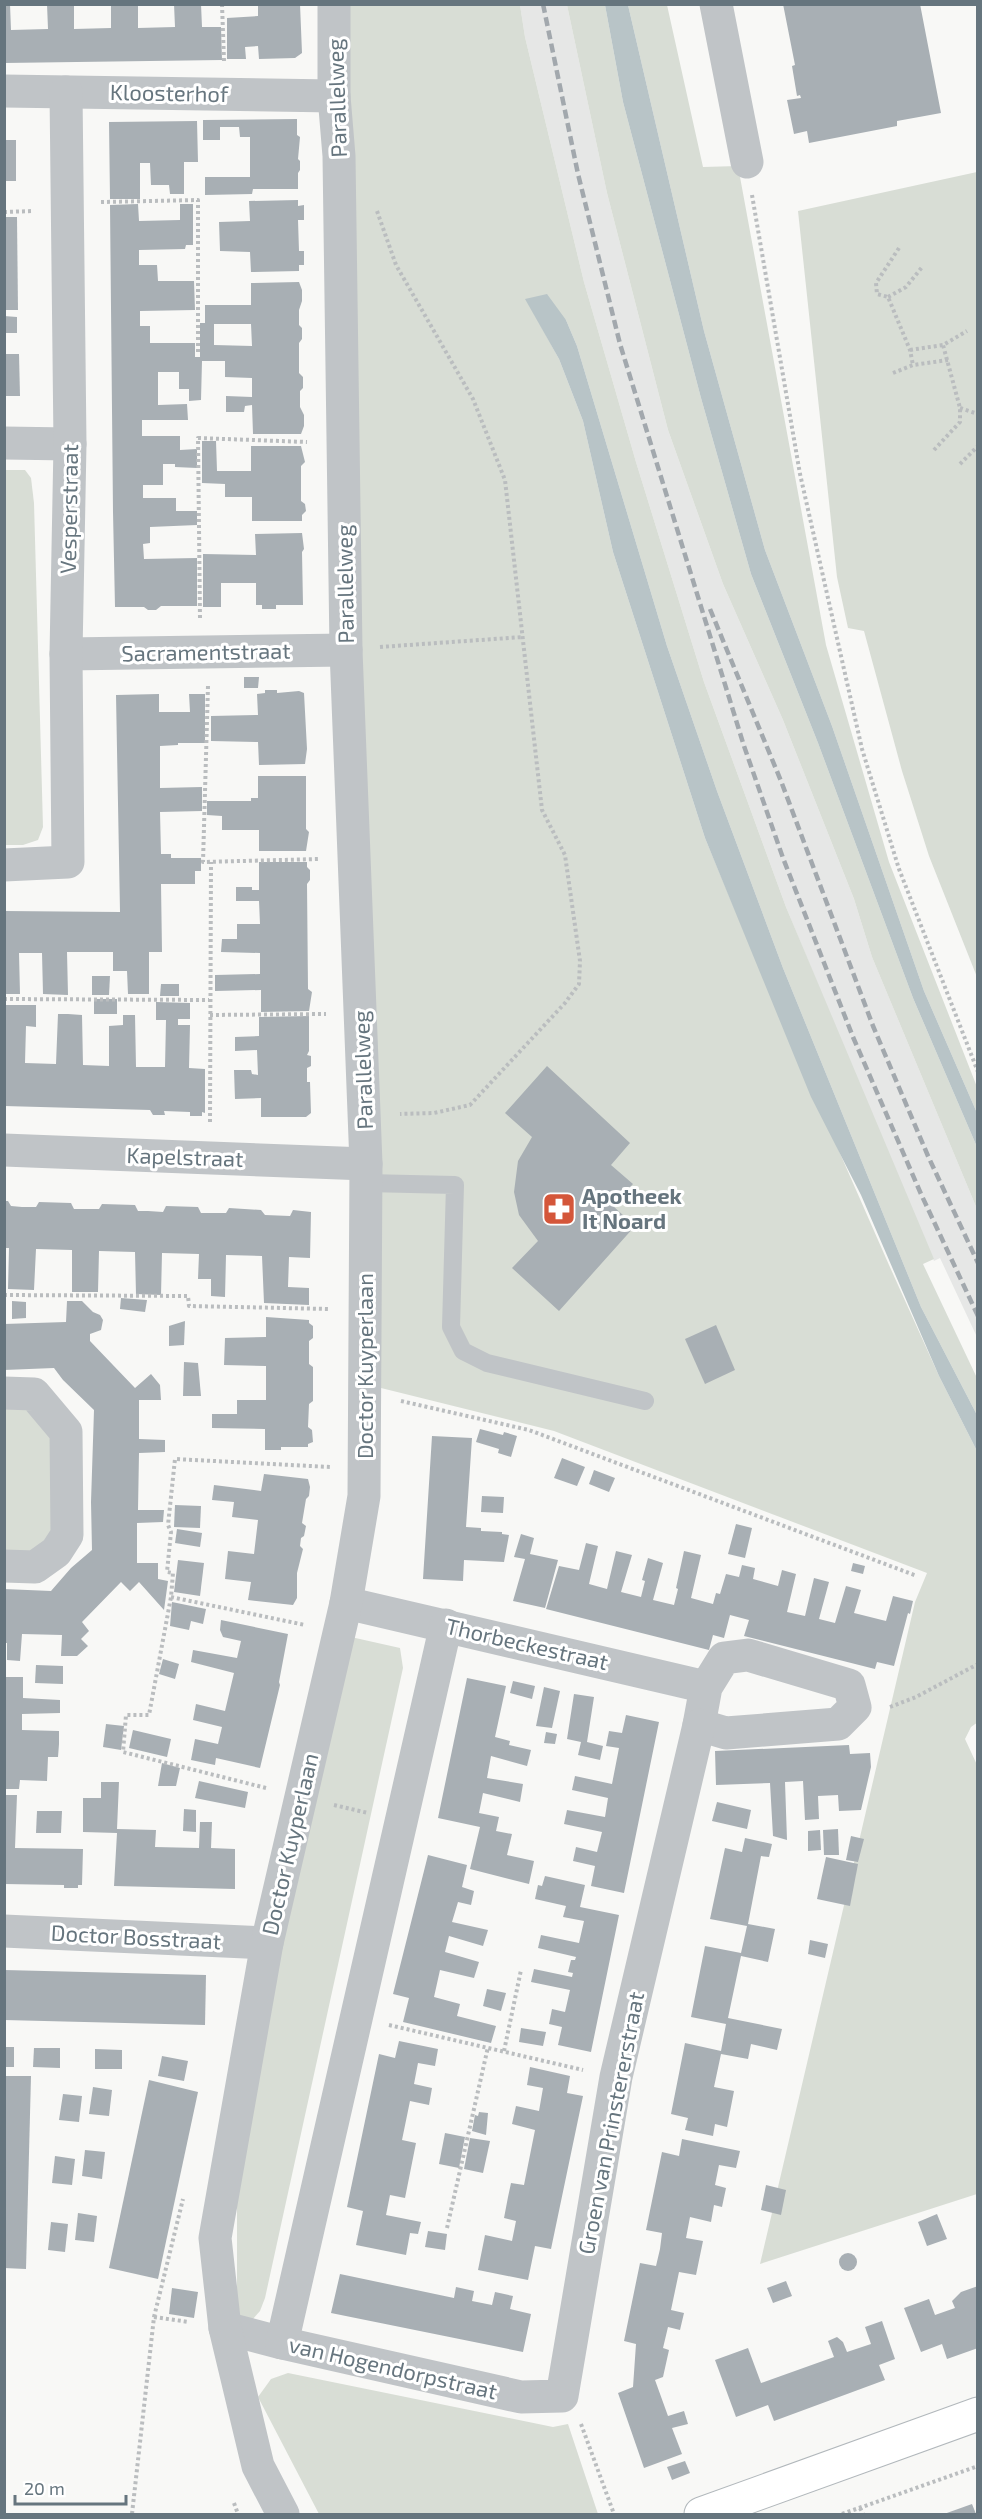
<svg xmlns="http://www.w3.org/2000/svg" width="982" height="2519" font-family="'Exo 2',sans-serif">
  <style>
    .built { fill: #e6e7e6 }
    .green { fill: #d8ddd5 }
    .water { fill: #b8c4c7 }
    .building { fill: #a8afb4; fill-rule: evenodd }
    .lines { fill: none; stroke-linecap: round; stroke-linejoin: round }
    .secondary-casing { stroke: #b2b8bc; stroke-width: 35 }
    .path { stroke: #babdbf; stroke-width: 4; stroke-dasharray: 3 3; stroke-linecap: butt }
    .lane { stroke: #c0c4c7; stroke-width: 18 }
    .street { stroke: #c0c4c7; stroke-width: 33 }
    .secondary { stroke: #fff; stroke-width: 33 }
    .rail { stroke: #a2a8ad; stroke-width: 4.5; stroke-dasharray: 9 4.5; stroke-linecap: butt }
    .labels { text-anchor: middle; stroke-width: 6; stroke-linejoin: round; paint-order: stroke }
    .street-label { font-size: 22px; fill: #66757e; stroke: #fff }
    .poi-label { font-size: 22px; font-weight: bold; fill: #66757e; stroke: #fff; text-anchor: start }
  </style>
  <rect width="100%" height="100%" fill="#f8f8f6"/>
  <polygon class="built" points="520,5 567,5 607,193 668,430 723,584 783,720 854,899 872,957 977,1209 977,1337 940,1258 934,1261 870,1111 786,907 704,682 636,462 584,282 525,37"/>
  <g class="green">
    <polygon points="344,5 520,5 525,37 584,282 636,462 704,682 786,907 934,1259 923,1264 977,1378 977,1415 921,1307 783,968 717,791 667,646 577,346 566,320 526,299 559,359 583,421 613,552 705,838 770,994 889,1265 939,1376 977,1451 978,1722 971,1727 965,1739 978,1767 977,2194 760,2264 915,1602 927,1573 554,1431 377,1387"/>
    <polygon points="567,5 605,5 623,102 701,398 751,574 818,743 913,998 977,1147 977,1209 872,957 854,899 783,720 723,584 668,430 607,193"/>
    <polygon points="628,5 667,5 703,167 738,166 826,645 889,862 977,1087 977,1113 924,991 832,726 765,550 704,331"/>
    <polygon points="977,172 978,172 977,977 929,856 902,771 864,631 848,628 837,577 798,211"/>
    <polygon points="4,470 25,470 31,478 34,503 43,827 38,840 23,845 5,845"/>
    <polygon points="4,1407 37,1409 58,1437 57,1533 36,1554 5,1556"/>
    <polygon points="342,1635 400,1648 403,1668 265,2298 260,2311 253,2319 240,2320 237,2309 237,2166"/>
    <polygon points="288,2373 553,2427 568,2424 598,2514 319,2514 258,2397 271,2379"/>
  </g>
  <g class="water">
    <polygon points="605,5 628,5 704,331 765,550 832,726 924,991 977,1113 977,1147 913,998 818,743 751,574 701,398 623,102"/>
    <polygon points="547,294 566,320 577,346 667,646 717,791 783,968 921,1307 977,1415 977,1451 939,1376 861,1195 811,1097 705,838 613,552 583,421 559,359 525,299"/>
  </g>
  <g class="building">
    <polygon points="4,4 10,4 11,30 48,29 47,4 74,4 74,29 111,28 111,4 138,4 138,28 175,27 174,4 201,4 202,27 221,27 222,60 4,63"/>
    <polygon points="258,4 300,4 302,53 295,58 259,59 258,46 245,47 246,59 227,59 227,18 258,16"/>
    <polygon points="783,4 920,4 941,113 897,121 897,126 809,143 807,131 794,134 787,100 801,98 800,95 797,96 792,66 795,65"/>
    <polygon points="297,119 297,135 300,137 298,159 300,161 300,170 298,173 298,189 253,189 252,194 205,195 205,177 250,177 250,137 240,137 239,127 220,127 220,140 203,140 203,120"/>
    <polygon points="197,121 198,162 184,162 184,194 170,194 169,185 151,185 150,163 140,163 140,199 110,199 109,122"/>
    <rect x="4" y="140" width="12" height="41"/>
    <polygon points="298,200 298,206 304,205 304,220 298,220 299,251 304,251 304,265 299,265 299,271 251,272 250,252 220,251 219,222 250,221 249,201"/>
    <path d="M138,204L139,221L180,220V204H193V245H186L185,249L139,250V265H157L158,281H194L195,310L140,311V326H150V343H195V357H200V323H205V305H251V283L299,282L302,290V301L299,310V325L302,328V339L299,343V373L303,377V388L300,391V407L304,415V426L301,434H253L252,405L245,406L244,412H226V396L252,397V378L225,377V361H202L201,400L189,401V389H179V372H158V405L187,404L188,420H142V436H180V450L197,449V468L175,467V464H163V485H143V498H176V511H197V525L150,527V543L143,544L144,559L197,558V606H161L156,610H148L144,607H115L113,512L110,205ZM214,324H251L252,346L214,345Z"/>
    <polygon points="4,217 17,217 18,310 4,310"/>
    <polygon points="4,316 17,317 17,333 4,333"/>
    <polygon points="4,354 19,354 20,396 4,396"/>
    <polygon points="202,441 216,441 217,471 251,471 251,446 301,446 305,462 301,466 301,501 305,504 306,511 302,515 302,521 252,521 252,497 225,497 225,484 202,483"/>
    <polygon points="302,533 304,549 302,552 303,605 276,605 276,609 262,609 262,605 256,605 256,583 221,583 221,607 203,607 203,554 256,555 255,534"/>
    <polygon points="244,677 259,677 258,688 244,688"/>
    <polygon points="265,690 277,690 277,693 299,691 304,693 307,749 305,764 259,765 258,742 211,741 211,716 258,715 257,694 265,693"/>
    <polygon points="159,694 159,712 190,712 189,694 205,694 205,743 178,743 178,745 160,746 160,788 202,787 202,811 160,812 161,854 171,854 171,858 201,858 201,871 195,871 195,884 161,884 162,952 149,952 149,994 128,994 127,971 113,971 113,952 67,952 68,995 43,994 42,953 19,953 20,994 4,994 4,911 120,912 116,695"/>
    <polygon points="258,776 306,776 306,829 309,832 306,851 259,851 259,830 222,830 222,816 207,815 207,801 251,801 251,798 258,798"/>
    <polygon points="259,862 307,862 307,867 310,870 310,880 307,884 308,989 312,992 309,1011 261,1012 261,990 215,991 215,975 260,974 260,953 221,952 222,939 237,939 237,924 260,924 259,901 236,901 236,887 252,887 252,890 259,890"/>
    <polygon points="92,976 110,976 109,995 92,995"/>
    <polygon points="161,984 179,984 179,996 160,996"/>
    <rect x="94" y="999" width="23" height="15"/>
    <polygon points="156,1002 190,1003 190,1019 178,1019 178,1025 190,1025 189,1068 205,1069 205,1113 202,1112 202,1116 190,1116 190,1112 164,1111 165,1115 153,1115 150,1110 4,1106 4,1005 36,1005 36,1027 26,1026 25,1063 56,1064 58,1014 68,1014 82,1015 83,1065 109,1066 109,1026 123,1025 123,1015 135,1015 136,1067 165,1067 166,1020 156,1020"/>
    <polygon points="309,1016 309,1051 307,1055 311,1056 311,1066 307,1068 307,1082 310,1082 311,1113 306,1117 261,1117 261,1098 235,1099 234,1070 251,1070 252,1074 258,1075 257,1050 235,1051 235,1037 259,1036 259,1017"/>
    <polygon points="547,1066 630,1143 611,1165 633,1184 613,1206 635,1226 559,1311 512,1268 538,1241 519,1215 514,1192 518,1161 532,1137 505,1113"/>
    <polygon points="4,1201 8,1201 11,1206 22,1207 36,1207 39,1202 71,1203 74,1209 99,1209 102,1204 135,1205 138,1211 148,1211 163,1212 166,1206 198,1207 201,1213 226,1213 229,1208 261,1210 265,1215 290,1216 293,1210 311,1212 310,1258 289,1257 288,1287 309,1288 309,1305 264,1303 262,1256 226,1255 225,1297 211,1296 211,1279 198,1279 199,1254 162,1253 161,1295 136,1294 135,1252 99,1251 98,1292 72,1292 72,1250 36,1249 34,1290 8,1289 9,1248 4,1248"/>
    <polygon points="121,1298 147,1300 145,1312 120,1309"/>
    <polygon points="12,1301 26,1302 26,1318 12,1319"/>
    <polygon points="67,1301 82,1301 93,1312 100,1315 103,1320 101,1330 90,1334 90,1341 135,1388 151,1374 160,1385 161,1400 139,1400 139,1439 165,1440 165,1452 139,1453 138,1510 164,1510 163,1522 137,1523 137,1563 158,1563 158,1579 168,1581 164,1610 139,1582 130,1591 121,1582 82,1622 89,1631 81,1639 88,1646 77,1656 61,1656 62,1635 22,1634 20,1661 7,1660 7,1643 4,1643 4,1589 51,1591 71,1568 92,1550 91,1502 94,1410 63,1380 54,1368 4,1370 4,1324 66,1322"/>
    <polygon points="266,1317 309,1320 309,1323 313,1326 313,1338 309,1341 309,1364 313,1367 313,1401 309,1404 308,1427 312,1430 313,1442 308,1444 308,1447 281,1447 281,1450 265,1450 265,1429 212,1428 212,1414 237,1414 237,1400 266,1400 266,1366 224,1365 225,1338 266,1337"/>
    <polygon points="185,1321 184,1345 169,1346 169,1326"/>
    <polygon points="716,1325 735,1370 705,1384 685,1339"/>
    <polygon points="184,1362 198,1363 201,1396 183,1396"/>
    <polygon points="480,1429 503,1435 504,1432 517,1436 511,1457 498,1453 499,1449 476,1442"/>
    <polygon points="432,1436 472,1438 466,1527 481,1528 481,1531 502,1532 502,1534 509,1535 504,1562 464,1560 463,1581 423,1579"/>
    <polygon points="562,1458 585,1467 577,1486 554,1478"/>
    <polygon points="594,1470 615,1478 609,1492 589,1484"/>
    <polygon points="264,1474 308,1479 310,1487 309,1496 306,1499 302,1523 306,1526 304,1536 301,1538 300,1546 303,1549 297,1573 297,1598 293,1605 248,1600 251,1582 225,1579 228,1551 254,1554 258,1520 232,1517 234,1502 212,1500 214,1485 261,1491"/>
    <polygon points="482,1496 504,1497 503,1513 481,1512"/>
    <polygon points="175,1505 201,1506 200,1528 174,1527"/>
    <polygon points="736,1524 752,1528 745,1558 728,1554"/>
    <polygon points="177,1529 202,1533 200,1547 175,1543"/>
    <polygon points="521,1534 534,1538 530,1554 558,1560 545,1608 513,1601 525,1559 514,1557"/>
    <polygon points="586,1543 598,1546 589,1584 607,1589 616,1551 632,1555 621,1592 641,1597 645,1581 642,1580 648,1558 663,1563 653,1600 674,1605 678,1589 676,1588 684,1551 701,1555 691,1598 713,1604 716,1593 720,1594 726,1574 739,1577 742,1565 755,1568 753,1579 778,1586 782,1570 796,1574 787,1612 805,1616 814,1578 829,1582 819,1619 835,1623 846,1586 861,1590 854,1613 886,1621 893,1596 913,1601 910,1614 908,1613 894,1666 877,1662 875,1669 744,1636 749,1620 730,1615 724,1638 713,1635 709,1650 546,1609 559,1566 579,1570"/>
    <polygon points="178,1560 204,1563 200,1596 174,1592"/>
    <polygon points="853,1563 865,1566 863,1574 851,1571"/>
    <polygon points="172,1602 206,1609 203,1624 191,1621 189,1630 170,1626"/>
    <polygon points="221,1620 288,1634 279,1682 280,1685 260,1768 216,1758 215,1765 191,1760 195,1739 218,1744 222,1727 193,1720 196,1704 225,1711 234,1673 191,1662 193,1650 237,1658 241,1641 223,1637 220,1630"/>
    <polygon points="163,1659 179,1664 175,1679 159,1674"/>
    <polygon points="36,1665 63,1666 63,1684 35,1683"/>
    <polygon points="4,1677 23,1677 23,1698 60,1700 60,1713 22,1714 22,1730 59,1731 59,1744 58,1757 48,1757 47,1781 20,1780 19,1789 4,1789"/>
    <polygon points="467,1678 506,1686 495,1737 510,1741 509,1745 531,1750 527,1766 491,1756 487,1778 523,1784 520,1802 483,1793 479,1813 499,1817 496,1831 512,1834 507,1855 534,1861 529,1884 470,1869 480,1827 438,1818"/>
    <polygon points="513,1681 535,1686 532,1699 510,1693"/>
    <polygon points="544,1687 560,1691 552,1728 536,1726"/>
    <polygon points="574,1694 594,1697 587,1742 603,1746 600,1760 578,1755 581,1742 567,1739"/>
    <polygon points="626,1715 659,1722 624,1893 591,1886 595,1866 573,1861 576,1847 597,1852 602,1832 564,1824 567,1810 605,1817 608,1798 572,1790 575,1776 612,1784 619,1748 606,1746 609,1731 622,1733"/>
    <polygon points="106,1724 124,1726 121,1750 103,1747"/>
    <polygon points="133,1730 171,1739 167,1757 129,1748"/>
    <polygon points="546,1732 557,1734 555,1744 544,1743"/>
    <polygon points="849,1745 850,1754 870,1753 871,1767 861,1810 839,1811 838,1795 818,1796 819,1819 805,1820 803,1781 785,1782 787,1840 773,1836 770,1783 716,1785 715,1751"/>
    <polygon points="162,1763 180,1768 176,1786 158,1786"/>
    <polygon points="199,1781 248,1792 245,1808 195,1798"/>
    <polygon points="101,1782 119,1782 117,1829 156,1830 155,1847 199,1848 200,1822 212,1822 211,1848 235,1849 235,1889 114,1886 117,1833 83,1832 83,1798 101,1798"/>
    <polygon points="4,1795 17,1795 15,1848 83,1849 82,1885 78,1885 78,1888 64,1888 64,1885 4,1884"/>
    <polygon points="717,1802 751,1810 747,1829 712,1821"/>
    <polygon points="184,1809 196,1810 196,1832 183,1831"/>
    <polygon points="37,1811 62,1811 61,1833 36,1833"/>
    <polygon points="838,1829 839,1855 824,1855 823,1830"/>
    <polygon points="820,1830 821,1850 808,1851 808,1831"/>
    <polygon points="851,1836 864,1839 858,1862 846,1860"/>
    <polygon points="745,1838 772,1844 769,1857 761,1856 748,1924 775,1929 768,1962 741,1956 728,2018 782,2029 777,2050 751,2044 748,2059 721,2054 714,2087 734,2091 727,2127 715,2124 713,2136 685,2130 688,2118 671,2114 685,2043 721,2051 726,2024 691,2017 705,1946 741,1953 747,1926 710,1919 725,1848 742,1852"/>
    <polygon points="428,1855 467,1865 462,1887 474,1891 471,1905 458,1902 452,1922 488,1930 483,1946 449,1936 445,1952 479,1962 474,1978 440,1970 434,1997 460,2004 457,2016 496,2026 491,2043 403,2022 409,1998 393,1994"/>
    <polygon points="826,1857 858,1864 850,1906 817,1899"/>
    <polygon points="545,1876 585,1885 580,1907 619,1915 591,2052 558,2045 562,2027 549,2024 552,2009 565,2012 570,1990 531,1982 534,1969 572,1977 573,1973 568,1972 571,1960 575,1960 576,1957 538,1948 541,1935 579,1943 584,1921 563,1917 566,1906 535,1899 538,1885 542,1886"/>
    <polygon points="810,1940 828,1944 825,1958 808,1954"/>
    <polygon points="4,1970 206,1975 205,2025 4,2020"/>
    <polygon points="487,1989 506,1993 501,2011 483,2006"/>
    <polygon points="521,2028 546,2032 543,2046 519,2042"/>
    <polygon points="399,2041 438,2049 435,2066 418,2063 414,2084 432,2088 429,2105 410,2101 402,2140 416,2143 405,2198 390,2195 386,2215 421,2222 418,2234 410,2233 406,2255 356,2245 363,2211 347,2207 379,2054 395,2058"/>
    <rect x="4" y="2047" width="10" height="20"/>
    <polygon points="34,2048 60,2048 60,2068 33,2067"/>
    <polygon points="95,2049 122,2050 122,2069 95,2069"/>
    <polygon points="162,2056 188,2061 184,2081 158,2076"/>
    <polygon points="530,2067 570,2076 567,2093 583,2096 551,2249 535,2246 528,2280 478,2270 485,2235 512,2241 516,2221 504,2218 508,2197 511,2183 524,2185 535,2130 512,2124 516,2106 539,2111 543,2088 527,2085"/>
    <polygon points="4,2076 31,2076 26,2269 4,2268"/>
    <polygon points="149,2080 198,2092 158,2279 109,2268"/>
    <polygon points="93,2087 112,2090 109,2116 89,2114"/>
    <polygon points="63,2094 82,2096 79,2122 59,2120"/>
    <polygon points="479,2112 488,2113 486,2135 472,2131 475,2115 478,2116"/>
    <polygon points="445,2133 465,2137 459,2168 439,2164"/>
    <polygon points="470,2138 490,2141 483,2173 464,2169"/>
    <polygon points="682,2139 740,2151 736,2168 719,2165 715,2185 726,2188 722,2207 714,2205 711,2222 690,2217 686,2238 703,2241 696,2275 679,2272 671,2310 684,2313 680,2330 668,2327 663,2348 669,2350 663,2377 655,2380 668,2416 684,2411 688,2424 672,2428 682,2454 644,2468 618,2393 633,2387 636,2344 624,2341 640,2263 656,2266 660,2249 662,2233 646,2230 662,2152 679,2156"/>
    <polygon points="85,2150 105,2152 102,2179 82,2176"/>
    <polygon points="55,2156 75,2159 72,2185 52,2183"/>
    <polygon points="766,2185 786,2190 781,2215 761,2210"/>
    <polygon points="78,2213 97,2216 94,2242 75,2240"/>
    <polygon points="937,2214 947,2239 927,2246 918,2222"/>
    <polygon points="51,2222 68,2224 65,2252 48,2250"/>
    <polygon points="428,2231 447,2234 445,2250 425,2247"/>
    <circle cx="848" cy="2262" r="9"/>
    <polygon points="340,2274 454,2298 456,2287 474,2291 472,2301 492,2305 495,2292 513,2296 510,2309 531,2314 523,2352 331,2313"/>
    <polygon points="786,2281 792,2296 773,2303 767,2288"/>
    <polygon points="978,2286 978,2348 947,2359 942,2344 921,2352 904,2308 929,2299 935,2315 955,2308 952,2301 961,2292"/>
    <polygon points="172,2288 198,2292 194,2318 169,2314"/>
    <polygon points="882,2321 895,2359 879,2365 885,2380 774,2421 768,2405 736,2417 715,2360 748,2348 761,2383 834,2357 828,2341 837,2337 843,2342 847,2352 871,2344 865,2327"/>
    <polygon points="685,2461 690,2473 672,2480 667,2467"/>
    <polygon points="972,2504 976,2514 944,2514"/>
  </g>
  <g class="lines">
    <defs>
      <polyline id="secondary" points="701,2514 978,2414"/>
    </defs>
    <use href="#secondary" class="secondary-casing"/>
    <g class="path">
      <polyline points="222,4 224,61"/>
      <polyline points="752,195 800,474 862,749 899,869 978,1072"/>
      <polyline points="101,202 198,200 198,353"/>
      <polyline points="377,211 396,265 473,399 505,480 542,810 565,855 580,961 579,984 565,1003 470,1105 434,1113 400,1114"/>
      <polyline points="4,212 34,211"/>
      <polyline points="899,248 876,283 877,294 888,297 910,350 913,365"/>
      <polyline points="888,297 906,287 923,266"/>
      <polyline points="910,350 943,345 967,331"/>
      <polyline points="893,373 913,365 948,360"/>
      <polyline points="960,408 978,414"/>
      <polyline points="934,450 960,422 960,408 943,345"/>
      <polyline points="960,464 978,446"/>
      <polyline points="200,618 198,438 307,442"/>
      <polyline points="380,647 523,637"/>
      <polyline points="208,686 203,862 319,859"/>
      <polyline points="4,999 209,1000"/>
      <polyline points="210,1015 326,1014"/>
      <polyline points="210,1122 211,862"/>
      <polyline points="4,1295 188,1296 189,1306 330,1309"/>
      <polyline points="401,1401 529,1430 917,1576"/>
      <polyline points="171,1597 305,1625"/>
      <polyline points="890,1707 916,1697 978,1664"/>
      <polyline points="976,1731 978,1731"/>
      <polyline points="266,1788 123,1752 126,1715 149,1715 171,1597 173,1573 167,1572 171,1532 168,1525 175,1459 330,1467"/>
      <polyline points="334,1805 368,1813"/>
      <polyline points="389,2025 583,2070"/>
      <polyline points="504,2051 521,1970"/>
      <polyline points="447,2228 488,2047"/>
      <polyline points="154,2317 189,2322"/>
      <polyline points="581,2424 614,2514"/>
      <polyline points="234,2503 238,2514"/>
      <polyline points="860,2508 863,2514"/>
      <polyline points="132,2514 154,2317 183,2199"/>
      <polyline points="842,2514 978,2466"/>
    </g>
    <polyline class="lane" points="366,1183 455,1185 451,1327 463,1351 487,1363 645,1401"/>
    <g class="street">
      <polyline points="716,4 747,162"/>
      <polyline points="4,91 334,96"/>
      <polyline points="4,443 70,444"/>
      <polyline points="66,654 346,650"/>
      <polyline points="4,865 68,862 66,654 70,444 66,92"/>
      <polyline points="4,1150 366,1164"/>
      <polyline points="4,1393 34,1394 66,1432 67,1535 56,1552 35,1567 4,1566"/>
      <polyline points="346,1603 706,1687 699,1725 726,1733 838,1724 855,1707 849,1685 748,1655 724,1658 706,1687"/>
      <polyline points="4,1931 267,1943"/>
      <polyline points="225,2328 282,2343 521,2397 562,2396 616,2077 699,1725"/>
      <polyline points="282,2343 446,1625"/>
      <polyline points="283,2514 258,2466 225,2328 215,2238 267,1943 346,1603 364,1496 366,1164 346,650 339,156 334,96 334,4"/>
    </g>
    <use href="#secondary" class="secondary"/>
    <g class="rail">
      <polyline points="543,4 578,174 620,344 744,746 783,858 853,1037 921,1194 978,1316"/>
      <polyline points="710,609 781,781 873,1026 928,1156 978,1263"/>
    </g>
  </g>
  <defs>
    <symbol id="pharmacy-square" viewBox="-11 -11 22 22"><rect x="-9" y="-9" width="18" height="18" rx="4" fill="#d4563a" stroke="#fff"/><path d="M-2-6h4v4h4v4h-4v4h-4v-4h-4v-4h4Z" fill="#fff"/></symbol>
  </defs>
  <g fill-rule="evenodd">
    <use href="#pharmacy-square" x="540" y="1190" width="38" height="38"/>
  </g>
  <g class="labels">
    <g class="street-label">
      <text transform="translate(169 93) rotate(1)" y="8">Kloosterhof</text>
      <text transform="translate(337 98) rotate(-92)" y="8">Parallelweg</text>
      <text transform="translate(69 509) rotate(-89)" y="8">Vesperstraat</text>
      <text transform="translate(345 584) rotate(-91)" y="8">Parallelweg</text>
      <text transform="translate(206 652) rotate(-1)" y="8">Sacramentstraat</text>
      <text transform="translate(363 1070) rotate(-92)" y="8">Parallelweg</text>
      <text transform="translate(185 1157) rotate(2)" y="8">Kapelstraat</text>
      <text transform="translate(365 1366) rotate(-90)" y="8">Doctor Kuyperlaan</text>
      <text transform="translate(527 1644) rotate(13)" y="8">Thorbeckestraat</text>
      <text transform="translate(290 1844) rotate(-77)" y="8">Doctor Kuyperlaan</text>
      <text transform="translate(136 1937) rotate(3)" y="8">Doctor Bosstraat</text>
      <text transform="translate(611 2123) rotate(-79)" y="8">Groen van Prinstererstraat</text>
      <text transform="translate(393 2368) rotate(13)" y="8">van Hogendorpstraat</text>
    </g>
    <g class="poi-label">
      <text x="582" y="1204">Apotheek<tspan x="582" dy="25">It Noard</tspan></text>
    </g>
  </g>
  <rect width="982" height="2519" fill="none" stroke="#66757e" stroke-width="12"/>
  <path d="M15 2495v9h111v-9" fill="none" stroke="#66757e" stroke-width="3"/>
  <text x="24" y="2495" font-size="18" fill="#66757e" stroke="#ffffff" stroke-width="4.5" paint-order="stroke">20 m</text>
</svg>
